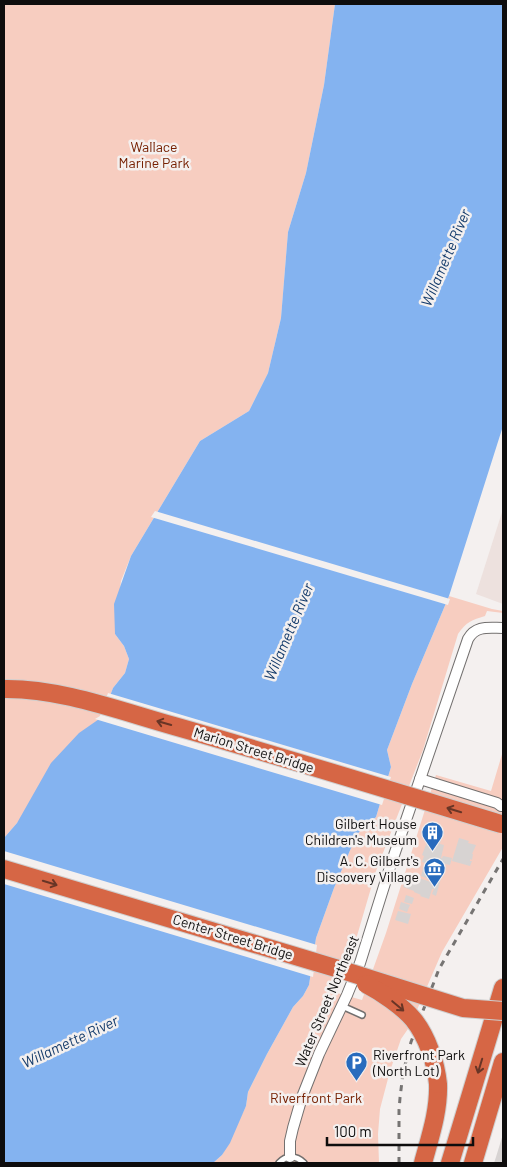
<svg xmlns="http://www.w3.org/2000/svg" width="507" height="1167" font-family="Barlow,sans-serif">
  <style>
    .built { fill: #ede1de }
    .green { fill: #f7cdc0 }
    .water { fill: #84b3f0 }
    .pier { fill: #f4f0ef }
    .building { fill: #d7d3d2 }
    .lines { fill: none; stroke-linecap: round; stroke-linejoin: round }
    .lane-casing { stroke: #73706f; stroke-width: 8 }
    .street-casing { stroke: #73706f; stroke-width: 12 }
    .highway-casing { stroke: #cfcfcf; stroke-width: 20 }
    .lane { stroke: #fff; stroke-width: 5 }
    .street { stroke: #fff; stroke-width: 10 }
    .highway { stroke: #d66645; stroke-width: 18 }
    .rail { stroke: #767473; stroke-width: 3; stroke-dasharray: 6 6; stroke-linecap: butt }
    .highway-bridge-casing { stroke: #cfcfcf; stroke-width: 20; stroke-linecap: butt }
    .highway-bridge { stroke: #d66645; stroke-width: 18 }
    .oneway { stroke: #683526 }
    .labels { text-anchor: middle; stroke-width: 5; stroke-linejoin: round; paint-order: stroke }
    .park-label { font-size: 14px; fill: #762002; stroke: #f4f0ef }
    .street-label { font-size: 14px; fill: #0e0d0d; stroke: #f4f0ef }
    .poi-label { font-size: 14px; fill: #0e0d0d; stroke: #f4f0ef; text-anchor: end }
    .water-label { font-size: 15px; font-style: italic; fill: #143b6b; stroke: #f4f0ef }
  </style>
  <rect width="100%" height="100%" fill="#f4f0ef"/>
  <polygon class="built" points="503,509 503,604 476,594"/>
  <g class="green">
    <polygon points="4,4 335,4 324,85 306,173 288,232 281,318 268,373 249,411 200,441 131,556 121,581 115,634 124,646 129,659 125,673 113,688 102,717 17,823 4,838"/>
    <path d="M449,596L492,609L503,611V613L487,611L485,616C472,620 466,622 458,634L423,750L376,871L352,953L337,993L362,1000L386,933L436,775L491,791L503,751V847L442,952L410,1026L401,1039L390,1071L380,1109L378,1134L379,1163H213L222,1155L246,1106L248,1092L267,1054L293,1007L303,996L309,985L316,938L334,888L357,834L376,817L391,767L387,750L412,684Z"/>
  </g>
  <polygon class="water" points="335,4 503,4 503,426 449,596 412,684 387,750 391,767 376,817 357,834 334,888 316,938 309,985 303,996 293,1007 267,1054 248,1092 246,1106 230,1143 222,1155 213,1163 4,1163 4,838 17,823 51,763 79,733 102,717 113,688 125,673 129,659 124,646 115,634 114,604 131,556 200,441 249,411 268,373 281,318 288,232 306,173 324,85"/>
  <g class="pier">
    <polygon points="155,511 450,599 448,605 151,517"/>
    <polygon points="108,693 391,777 382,805 95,719 100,716"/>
    <polygon points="4,851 317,945 313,977 4,884"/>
  </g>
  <g class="building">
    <polygon points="427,835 430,835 441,838 440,844 444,845 441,858 442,858 443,856 452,858 450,865 445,864 436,896 432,894 434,889 432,889 429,899 420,896 421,895 414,892 414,891 403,887 407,874 434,883 433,886 435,886 438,877 436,876 435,881 421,876 424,865 438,870 437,873 439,874 442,863 440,861 438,867 422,862 424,856 422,855 427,842 424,841 425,836"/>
    <polygon points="459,838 469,841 468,843 476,845 472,854 473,854 472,860 470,859 470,861 472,861 470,866 452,861"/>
    <polygon points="406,895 414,898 412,904 404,902"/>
    <polygon points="401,902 410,905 407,912 399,909"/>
    <polygon points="398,911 411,914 408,924 395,920"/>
    <polygon points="503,1134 503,1163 494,1163 496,1157"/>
  </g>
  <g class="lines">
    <defs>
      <g id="lane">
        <polyline points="342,1006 362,1015"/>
        <path d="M279,1163C286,1155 296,1155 304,1163"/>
      </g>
      <g id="street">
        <polyline points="420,779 497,803 501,806"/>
        <path d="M290,1157V1141L293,1128L302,1097L319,1054L347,995L360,963L391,864L468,639C476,625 489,628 503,628"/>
      </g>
      <g id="highway">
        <polyline points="4,869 342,970"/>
        <path d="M423,1163C430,1137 439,1111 438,1084"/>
        <polyline points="450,1163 503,988"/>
        <polyline points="473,1163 503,1062"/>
      </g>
    </defs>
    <use href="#lane" class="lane-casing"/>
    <use href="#street" class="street-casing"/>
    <use href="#highway" class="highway-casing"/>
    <use href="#lane" class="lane"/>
    <use href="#street" class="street"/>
    <use href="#highway" class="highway"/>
    <polyline class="rail" points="399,1163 399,1110 400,1098 403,1073 411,1042 439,969 503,859"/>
    <defs>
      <g id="highway-bridge">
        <path d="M4,689C60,688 120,711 174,726C283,757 392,791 501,824"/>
        <polyline points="342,970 463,1008 503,1011"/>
        <path d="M366,984C381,992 402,1006 413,1019C427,1036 436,1063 438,1084"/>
      </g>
    </defs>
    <use href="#highway-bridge" class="highway-bridge-casing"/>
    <use href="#highway-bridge" class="highway-bridge"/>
  </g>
  <defs><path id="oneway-shaft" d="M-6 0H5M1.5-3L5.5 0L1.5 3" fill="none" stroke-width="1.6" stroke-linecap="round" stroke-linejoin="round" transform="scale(1.25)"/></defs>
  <g class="oneway">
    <use href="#oneway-shaft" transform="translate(164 723) rotate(-164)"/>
    <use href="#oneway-shaft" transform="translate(454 810) rotate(-163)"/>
    <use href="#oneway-shaft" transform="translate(50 883) rotate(17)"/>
    <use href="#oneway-shaft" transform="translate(398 1006) rotate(40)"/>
    <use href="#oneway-shaft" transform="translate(480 1066) rotate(107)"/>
  </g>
  <defs>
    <symbol id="building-pin" viewBox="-11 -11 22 30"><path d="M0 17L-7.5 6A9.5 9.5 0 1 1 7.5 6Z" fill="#286bbd" stroke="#f4f0ef"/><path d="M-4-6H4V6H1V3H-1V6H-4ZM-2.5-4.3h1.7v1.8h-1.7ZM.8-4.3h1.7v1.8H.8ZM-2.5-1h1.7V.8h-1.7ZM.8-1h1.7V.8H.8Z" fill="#fff"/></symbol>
    <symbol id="museum-pin" viewBox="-11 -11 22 30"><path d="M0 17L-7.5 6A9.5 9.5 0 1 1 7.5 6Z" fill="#286bbd" stroke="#f4f0ef"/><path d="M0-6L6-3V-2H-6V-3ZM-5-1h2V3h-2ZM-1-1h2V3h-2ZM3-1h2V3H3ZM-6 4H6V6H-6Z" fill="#fff"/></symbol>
    <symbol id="parking-pin" viewBox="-11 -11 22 30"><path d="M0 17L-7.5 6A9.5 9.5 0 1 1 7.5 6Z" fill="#286bbd" stroke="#f4f0ef"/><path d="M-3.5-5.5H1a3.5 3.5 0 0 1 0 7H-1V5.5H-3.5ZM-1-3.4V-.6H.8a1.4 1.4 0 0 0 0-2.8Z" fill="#fff"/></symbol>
  </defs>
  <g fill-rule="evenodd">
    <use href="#building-pin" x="420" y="820" width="25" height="34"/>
    <use href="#museum-pin" x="422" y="856" width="25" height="34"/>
    <use href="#parking-pin" x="344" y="1050" width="25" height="34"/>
  </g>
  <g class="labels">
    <g class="park-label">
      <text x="154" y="152">Wallace<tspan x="154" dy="16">Marine Park</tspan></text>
      <text x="316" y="1103">Riverfront Park</text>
    </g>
    <g class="street-label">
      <text transform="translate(254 750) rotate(17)" y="5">Marion Street Bridge</text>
      <text transform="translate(233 937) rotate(17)" y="5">Center Street Bridge</text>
      <text transform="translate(327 1001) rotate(-67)" y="5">Water Street Northeast</text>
    </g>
    <g class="poi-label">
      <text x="417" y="829">Gilbert House<tspan x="417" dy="16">Children's Museum</tspan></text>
      <text x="419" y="866">A. C. Gilbert's<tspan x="419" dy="16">Discovery Village</tspan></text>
      <text x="373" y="1060" text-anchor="start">Riverfront Park<tspan x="373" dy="16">(North Lot)</tspan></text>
    </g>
    <g class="water-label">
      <text transform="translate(446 258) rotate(-67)" y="5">Willamette River</text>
      <text transform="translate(289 632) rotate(-67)" y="5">Willamette River</text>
      <text transform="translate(70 1042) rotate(-25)" y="5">Willamette River</text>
    </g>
  </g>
  <rect width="507" height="1167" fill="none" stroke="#0e0d0d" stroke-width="10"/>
  <path d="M327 1137v8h146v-8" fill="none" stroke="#0e0d0d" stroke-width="2.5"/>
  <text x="334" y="1137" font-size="15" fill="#0e0d0d" stroke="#f4f0ef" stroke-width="4" paint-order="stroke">100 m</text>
</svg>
